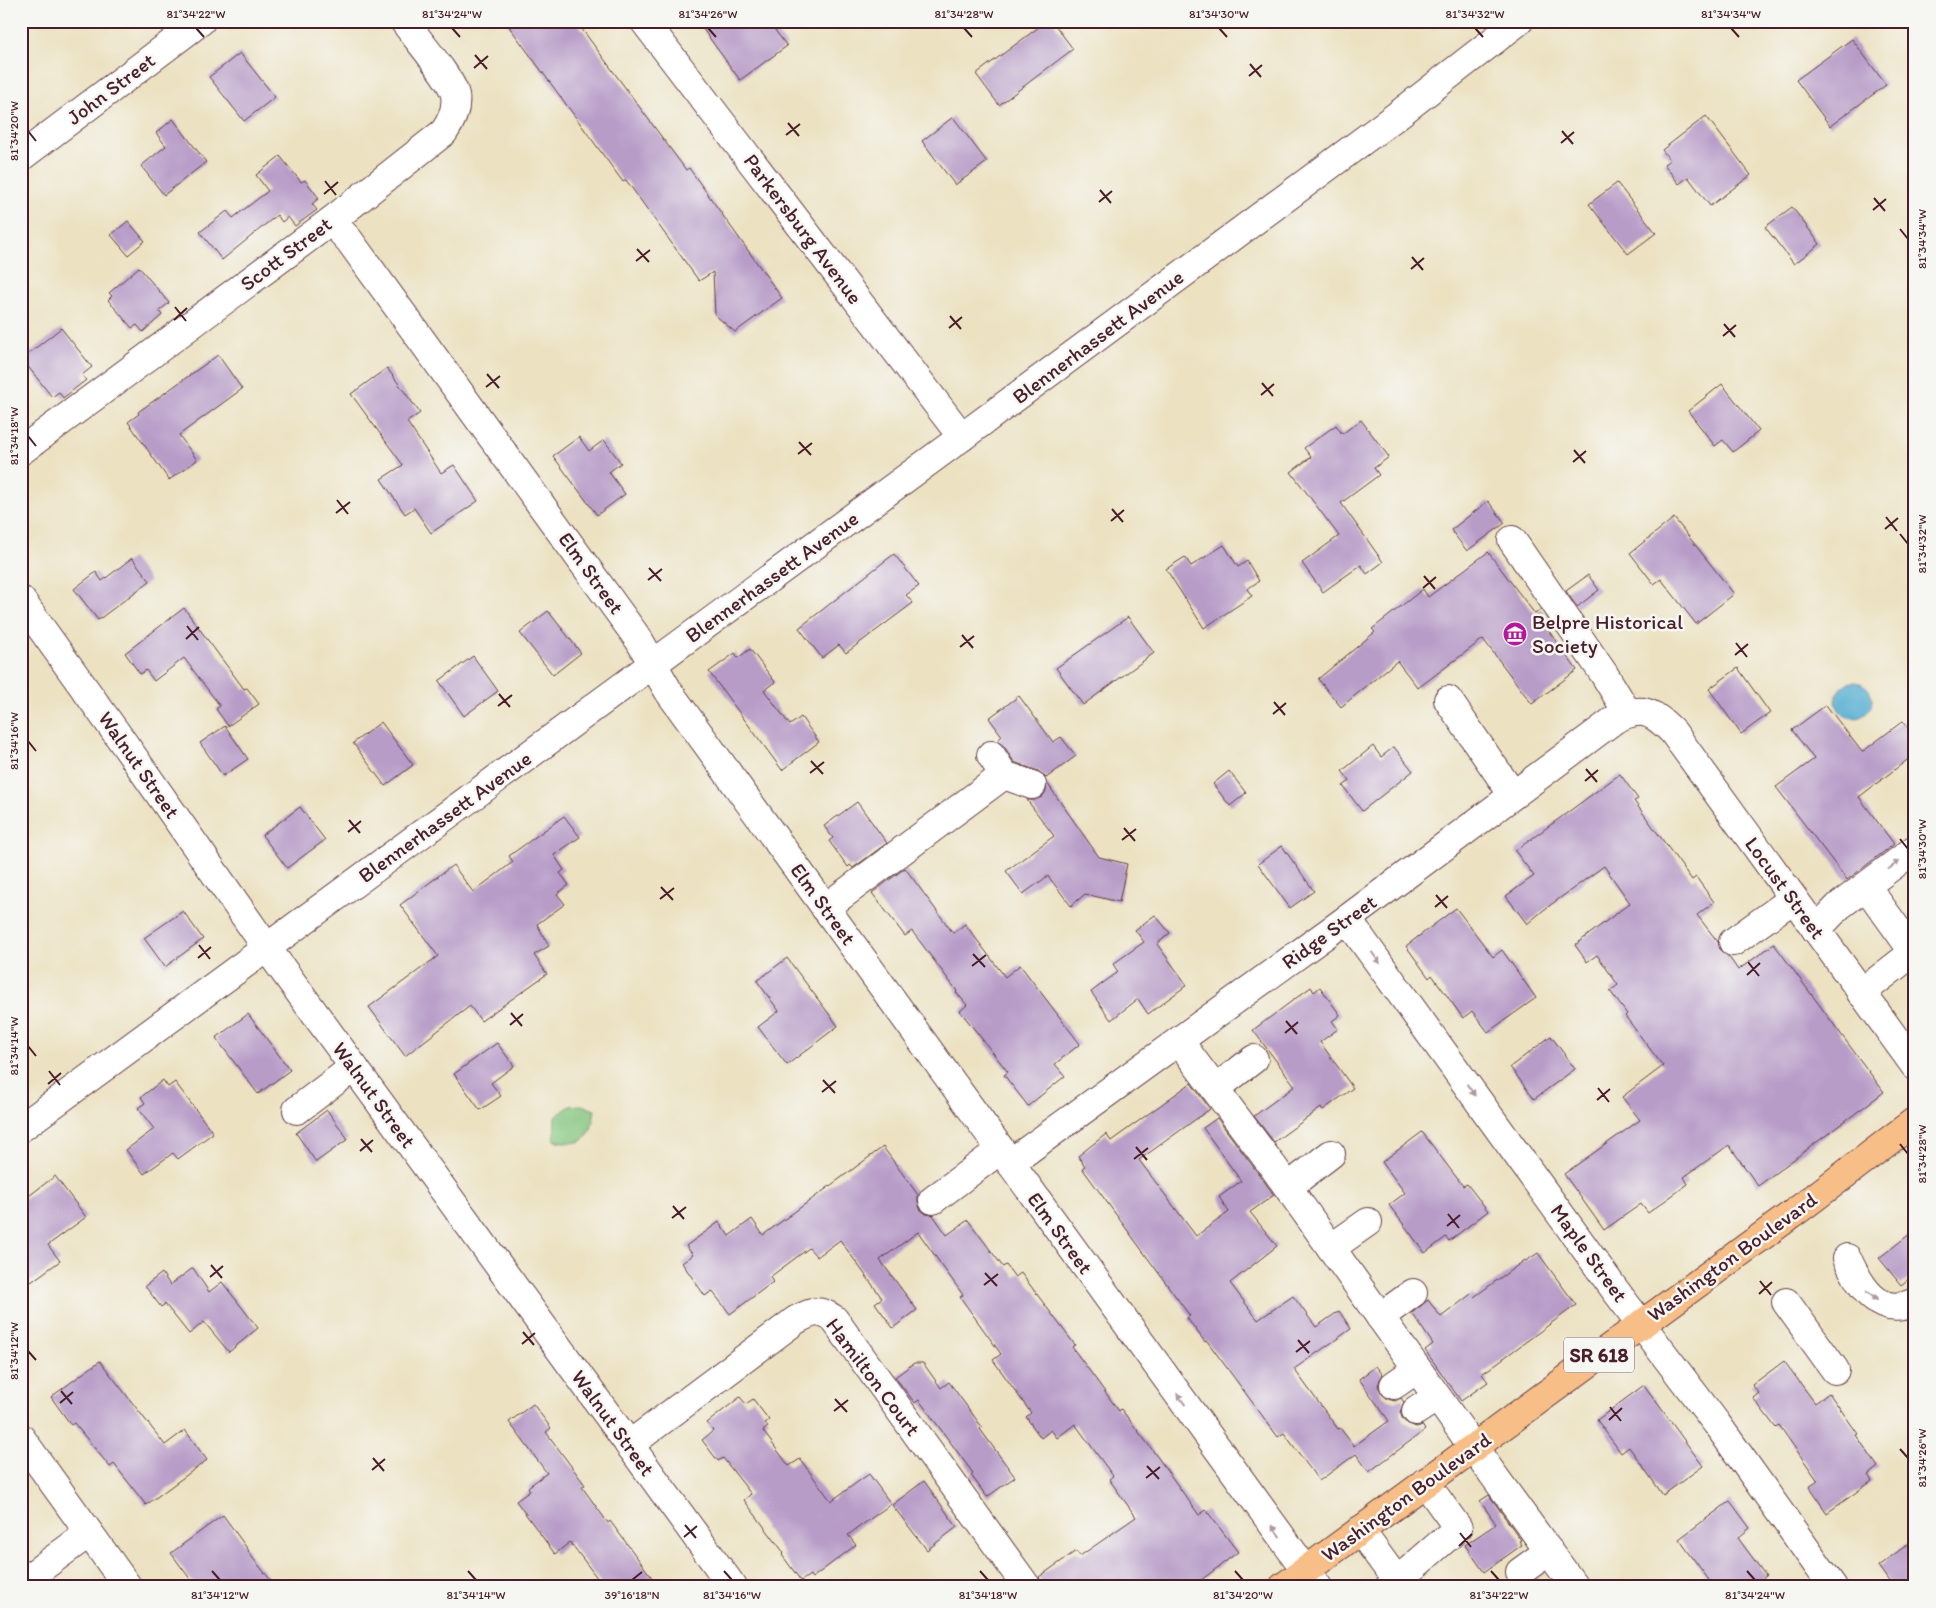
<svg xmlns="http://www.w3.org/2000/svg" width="1936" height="1608" font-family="Itim,sans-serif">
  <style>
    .green { fill: #83c57e; stroke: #667254 }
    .water { fill: #55aed2; stroke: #50667e }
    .building { fill: #b79cc8 }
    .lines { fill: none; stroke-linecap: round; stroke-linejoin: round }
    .minor-casing { stroke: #623c42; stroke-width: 30 }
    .major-casing { stroke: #623c42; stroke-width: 30 }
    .minor { stroke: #fff; stroke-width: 28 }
    .major { stroke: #f7be87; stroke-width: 28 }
    .oneway { fill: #ae9aa0 }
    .ticks { fill: none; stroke: #4a1f2b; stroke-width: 2 }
    .labels { text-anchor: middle; stroke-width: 5; stroke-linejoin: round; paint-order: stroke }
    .shield { fill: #f6f6f2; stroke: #7e6067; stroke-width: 1 }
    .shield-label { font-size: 20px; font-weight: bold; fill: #4a1f2b }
    .street-label { font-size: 21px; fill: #4a1f2b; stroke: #f6f6f2 }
    .poi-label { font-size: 21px; fill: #4a1f2b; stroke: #f6f6f2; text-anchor: start }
    .neatline { fill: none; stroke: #4a1f2b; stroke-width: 2 }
    .ticks-label { font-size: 12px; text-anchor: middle; fill: #4a1f2b }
  </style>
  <rect width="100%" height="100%" fill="#f6f6f2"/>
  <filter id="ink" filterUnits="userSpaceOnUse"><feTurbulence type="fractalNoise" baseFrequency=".02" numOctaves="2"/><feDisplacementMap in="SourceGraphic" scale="10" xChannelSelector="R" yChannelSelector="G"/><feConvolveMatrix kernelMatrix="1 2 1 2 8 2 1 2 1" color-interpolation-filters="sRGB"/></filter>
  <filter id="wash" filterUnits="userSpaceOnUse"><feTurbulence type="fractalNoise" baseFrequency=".0096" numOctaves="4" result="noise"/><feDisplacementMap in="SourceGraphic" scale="20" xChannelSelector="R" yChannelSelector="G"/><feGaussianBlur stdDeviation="1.12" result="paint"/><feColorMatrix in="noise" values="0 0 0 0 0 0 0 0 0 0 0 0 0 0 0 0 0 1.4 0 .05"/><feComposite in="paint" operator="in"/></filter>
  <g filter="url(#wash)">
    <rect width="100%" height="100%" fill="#ece2c2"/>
    <path class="green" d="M582,1105L595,1110C591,1139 585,1148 554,1140L555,1117L570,1106Z"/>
    <circle class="water" cx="1854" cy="700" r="18"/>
    <g id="blocks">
      <g class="building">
        <polygon points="505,21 576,21 686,170 689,168 782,298 735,332 715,315 713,272 699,281 626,180 623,182"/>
        <polygon points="697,21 768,21 787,46 740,80"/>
        <polygon points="1047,21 1052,21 1073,49 999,105 976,74"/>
        <polygon points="1852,39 1886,85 1830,126 1796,80"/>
        <polygon points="240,53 275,97 244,121 209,77"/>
        <polygon points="1706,116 1751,175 1710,206 1688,177 1679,184 1664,164 1670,160 1662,150"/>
        <polygon points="953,117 987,162 955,185 922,141"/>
        <polygon points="173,119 206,162 164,195 141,166 166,146 156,133"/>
        <polygon points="280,156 301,182 305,180 319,198 312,204 317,210 295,226 288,217 282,222 277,215 222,260 200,232 227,211 233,218 268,191 256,175"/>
        <polygon points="1617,183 1656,233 1628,254 1589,204"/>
        <polygon points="1792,207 1820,244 1794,264 1765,227"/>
        <polygon points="128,221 145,241 128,255 111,235"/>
        <polygon points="139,267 169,303 159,311 162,315 143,332 137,325 132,328 108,300 112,296 109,293"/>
        <polygon points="61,328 92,367 82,375 86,380 63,398 59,392 52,397 22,359"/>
        <polygon points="218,355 242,389 179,435 197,460 169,480 128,422 139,414 138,412"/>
        <polygon points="387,368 420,413 407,422 441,473 454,465 478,501 431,533 414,508 405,514 381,479 403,465 351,394"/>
        <polygon points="1722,384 1759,431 1733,452 1723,440 1715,446 1688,411"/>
        <polygon points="1361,420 1389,457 1374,468 1379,475 1341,503 1383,562 1367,574 1361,565 1323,592 1302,563 1339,536 1291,472 1311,457 1304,448 1336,425 1342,434"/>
        <polygon points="579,437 589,451 604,440 621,463 609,472 625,494 597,515 553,456"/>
        <polygon points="1488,501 1505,523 1467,551 1451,530"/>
        <polygon points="1674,518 1734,594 1696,624 1661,579 1654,584 1630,553"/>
        <polygon points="1224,545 1238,567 1247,561 1259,581 1247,589 1252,596 1204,628 1166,569 1185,557 1191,566"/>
        <polygon points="1488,552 1535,614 1541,609 1552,627 1548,630 1577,670 1532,704 1483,639 1418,688 1397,661 1341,707 1318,679 1375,632 1372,629 1423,589 1428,597"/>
        <polygon points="894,554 919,586 906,595 913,603 846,653 839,645 822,658 799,628"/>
        <polygon points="132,558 150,581 98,620 74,589 96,572 102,581"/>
        <polygon points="1588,575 1599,590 1577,607 1566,591"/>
        <polygon points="184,608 244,689 247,688 259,704 228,726 216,709 220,706 184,658 154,681 146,670 140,674 125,653"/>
        <polygon points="548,611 581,653 553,675 520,633"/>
        <polygon points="1128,617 1154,653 1083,705 1056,668"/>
        <polygon points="750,649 775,682 764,690 790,725 801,717 819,742 782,770 709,672 735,653 738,658"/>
        <polygon points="473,656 498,691 464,716 439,681"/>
        <polygon points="1738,668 1770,713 1741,734 1709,689"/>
        <polygon points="1019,696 1053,742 1061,737 1076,756 1046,778 1038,771 1014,762 1004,746 997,741 1002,736 989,718"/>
        <polygon points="1826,705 1862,752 1903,721 1915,737 1915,754 1859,797 1894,844 1847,880 1776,787 1814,759 1792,730"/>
        <polygon points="381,722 413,765 385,786 353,743"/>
        <polygon points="225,726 248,759 223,776 200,743"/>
        <polygon points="1373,746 1381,757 1394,747 1413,771 1362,811 1343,786 1350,781 1342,771"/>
        <polygon points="1229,771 1246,793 1230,806 1213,784"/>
        <polygon points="1620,774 1638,799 1634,801 1692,880 1696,877 1714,902 1697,915 1718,942 1721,951 1729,957 1738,970 1774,944 1884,1092 1758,1186 1729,1145 1684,1177 1688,1184 1648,1213 1641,1204 1604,1230 1564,1174 1640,1120 1622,1097 1663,1066 1625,1016 1627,1014 1610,991 1618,985 1597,955 1587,962 1575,945 1630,903 1604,866 1545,909 1527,924 1506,896 1534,876 1515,851"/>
        <polygon points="1047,783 1099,857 1127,864 1119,902 1085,894 1071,906 1048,876 1023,894 1006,871 1054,836 1027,800 1034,800 1042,797 1046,791"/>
        <polygon points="857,802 887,843 853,868 850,865 848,867 829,841 833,838 824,826"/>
        <polygon points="300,807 325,840 287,868 262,835"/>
        <polygon points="564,816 580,837 554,855 564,870 560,873 569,885 557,894 565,904 537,924 549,946 534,955 547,974 481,1021 470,1006 405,1056 369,1007 438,956 400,905 453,865 473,892 513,862 509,856"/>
        <polygon points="1282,846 1314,891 1290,908 1258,864"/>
        <polygon points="905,868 953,933 965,924 1005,977 1020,965 1080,1044 1055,1064 1065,1076 1028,1106 1004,1075 1008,1072 960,1011 967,1005 956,992 957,991 912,931 905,936 872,893"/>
        <polygon points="1456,908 1493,957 1502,950 1536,998 1488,1032 1472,1011 1463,1018 1432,975 1429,978 1406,946"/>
        <polygon points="183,911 203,939 165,967 144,938"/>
        <polygon points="1155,915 1170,933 1157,944 1187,985 1148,1014 1138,999 1111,1020 1091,992 1118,972 1113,964 1144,942 1135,930"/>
        <polygon points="787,958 838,1026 787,1065 758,1027 779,1011 757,981"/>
        <polygon points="1311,987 1314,992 1320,987 1340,1015 1332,1021 1338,1029 1320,1042 1353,1088 1323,1110 1321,1108 1274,1142 1254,1116 1295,1086 1253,1030"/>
        <polygon points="248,1014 290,1070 258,1094 216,1038"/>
        <polygon points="1551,1036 1575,1069 1534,1099 1510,1067"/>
        <polygon points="497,1043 514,1066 491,1083 501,1096 480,1110 454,1074"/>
        <polygon points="163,1080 168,1087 175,1082 213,1133 178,1159 173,1153 144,1174 126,1150 154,1129 138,1108 145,1103 141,1097"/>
        <polygon points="1191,1083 1210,1109 1139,1160 1196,1236 1229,1212 1219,1197 1241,1181 1203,1128 1217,1118 1261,1177 1274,1195 1250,1212 1277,1246 1230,1283 1258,1320 1293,1296 1316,1327 1339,1311 1351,1329 1294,1369 1338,1429 1340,1428 1354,1446 1389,1421 1359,1379 1376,1366 1383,1375 1380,1379 1378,1386 1382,1394 1388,1399 1395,1401 1401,1398 1404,1402 1400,1412 1403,1420 1410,1425 1417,1427 1422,1425 1425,1430 1369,1472 1356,1454 1319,1481 1284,1433 1278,1437 1207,1341 1205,1342 1187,1318 1190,1316 1082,1168 1085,1166 1078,1156 1106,1134 1111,1141"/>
        <polygon points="327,1110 348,1139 316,1162 296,1133"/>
        <polygon points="1422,1132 1463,1186 1467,1184 1488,1211 1449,1241 1446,1237 1425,1253 1389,1205 1405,1193 1382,1162"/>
        <polygon points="883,1147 918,1195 918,1202 920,1209 926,1214 933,1215 947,1235 968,1220 1003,1267 1006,1265 1015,1277 1021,1273 1075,1345 1072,1347 1119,1411 1121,1409 1151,1448 1199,1515 1206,1510 1238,1552 1192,1587 1042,1587 1039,1577 1076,1551 1080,1556 1136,1517 1109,1479 1113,1476 1075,1424 1057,1438 1051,1430 1041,1438 1026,1417 1031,1413 993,1360 1001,1354 960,1297 963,1295 918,1232 880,1260 917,1310 893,1328 875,1303 882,1298 840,1240 817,1257 809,1248 770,1277 773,1282 730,1314 712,1291 705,1296 682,1263 693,1255 686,1246 719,1222 729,1236 752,1219 763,1235"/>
        <polygon points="55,1176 86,1217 48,1245 60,1261 31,1282 21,1270 21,1202"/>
        <polygon points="1915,1230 1915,1274 1901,1285 1879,1258"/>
        <polygon points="1538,1253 1576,1305 1482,1374 1488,1382 1461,1401 1425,1350 1433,1344 1412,1313 1428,1300 1441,1317 1471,1294 1474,1297 1525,1260 1526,1261"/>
        <polygon points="193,1268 209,1292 222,1282 258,1328 229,1352 204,1322 189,1334 165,1304 161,1307 145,1286 162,1273 170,1285"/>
        <polygon points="100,1361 165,1445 185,1430 207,1460 146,1505 114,1464 110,1467 74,1423 71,1425 51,1397"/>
        <polygon points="1784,1361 1815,1403 1829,1393 1858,1434 1856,1435 1878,1467 1868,1475 1872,1481 1827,1513 1809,1487 1818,1481 1779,1425 1776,1428 1753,1398 1759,1393 1752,1385"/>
        <polygon points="914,1363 923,1363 941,1388 949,1382 982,1427 980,1429 1015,1477 987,1497 971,1475 973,1473 919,1400 915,1403 895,1377"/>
        <polygon points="1644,1385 1703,1466 1663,1495 1629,1447 1621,1453 1597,1420"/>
        <polygon points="740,1397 746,1404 753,1399 769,1420 765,1423 768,1427 763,1431 789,1466 800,1459 831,1501 869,1474 891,1504 848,1535 856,1545 812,1578 810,1575 801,1581 782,1555 784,1553 744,1500 751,1494 723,1458 718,1461 702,1440 713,1431 707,1423"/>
        <polygon points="533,1404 551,1428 546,1432 585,1485 582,1487 608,1523 610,1521 659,1587 604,1587 570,1542 555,1554 516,1501 530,1491 528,1487 547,1473 509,1422"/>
        <polygon points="924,1481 957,1527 927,1550 892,1505"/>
        <polygon points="1489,1495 1521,1540 1519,1541 1522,1545 1484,1572 1465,1545 1496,1524 1480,1501"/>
        <polygon points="1730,1501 1750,1528 1738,1538 1766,1576 1753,1587 1714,1587 1679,1539"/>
        <polygon points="223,1515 249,1551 248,1552 276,1587 196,1587 171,1553"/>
        <polygon points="1915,1539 1915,1579 1904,1587 1893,1587 1878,1566"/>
      </g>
    </g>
  </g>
  <g filter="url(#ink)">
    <use href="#blocks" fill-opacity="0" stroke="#623c42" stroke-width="1"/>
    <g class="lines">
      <defs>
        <g id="minor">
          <polyline points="644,21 962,437"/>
          <polyline points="21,157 201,21"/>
          <polyline points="331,221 349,240 639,640 669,692 1318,1587"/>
          <path d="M21,451L331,221L444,132C451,122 457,108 455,95C452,79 415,37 404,21"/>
          <polyline points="1512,540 1604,674 1627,712"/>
          <polyline points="21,600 125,745 267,948 733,1587"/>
          <polyline points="1448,700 1513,795"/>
          <polyline points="991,755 1004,775 1032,785"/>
          <polyline points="1866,886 1915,954"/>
          <polyline points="825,908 1004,775"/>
          <polyline points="1347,919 1615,1290 1717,1424 1833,1587"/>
          <polyline points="1816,930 1839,906 1915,849"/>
          <polyline points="1733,942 1793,899"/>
          <polyline points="1861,993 1915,951"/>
          <polyline points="1179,1041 1274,1168 1473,1447 1575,1587"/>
          <polyline points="1215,1089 1254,1059"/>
          <polyline points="297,1110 354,1067"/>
          <polyline points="21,1128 962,437 1395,117 1519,21"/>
          <path d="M1010,1163L1347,919L1614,720C1641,705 1652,711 1673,732L1915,1066"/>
          <polyline points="1288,1187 1331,1154"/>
          <polyline points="933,1200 1000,1150"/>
          <polyline points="1331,1248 1368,1222"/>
          <path d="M1847,1258C1860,1286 1878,1319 1915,1302"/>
          <polyline points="1786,1302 1835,1370"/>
          <polyline points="1380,1317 1413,1293"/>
          <polyline points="1394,1385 1417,1369"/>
          <polyline points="1416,1411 1437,1397"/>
          <polyline points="21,1438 128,1587"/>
          <path d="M629,1445L796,1320C812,1312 818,1308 834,1319L1027,1587"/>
          <polyline points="1360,1530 1397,1581"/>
          <polyline points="1520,1572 1549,1551"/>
          <polyline points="21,1583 89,1533"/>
          <polyline points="1390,1587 1458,1528 1425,1482"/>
        </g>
        <polyline id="major" points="1283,1587 1806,1204 1915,1121"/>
      </defs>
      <use href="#minor" class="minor-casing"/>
      <use href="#major" class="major-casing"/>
      <use href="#minor" class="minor"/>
      <use href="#major" class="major"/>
    </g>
    <defs><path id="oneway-solid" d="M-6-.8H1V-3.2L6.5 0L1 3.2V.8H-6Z" transform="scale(1.25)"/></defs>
    <g class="oneway">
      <use href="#oneway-solid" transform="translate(1894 865) rotate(-37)"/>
      <use href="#oneway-solid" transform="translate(1376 958) rotate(54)"/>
      <use href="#oneway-solid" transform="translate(1471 1090) rotate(54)"/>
      <use href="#oneway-solid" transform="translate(1872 1296) rotate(39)"/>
      <use href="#oneway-solid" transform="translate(1181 1399) rotate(-126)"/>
      <use href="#oneway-solid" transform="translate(1276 1531) rotate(-126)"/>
    </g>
  </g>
  <path class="ticks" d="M196,28L204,37M452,28L460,37M708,28L716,37M964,28L972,37M1219,28L1227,37M1475,28L1483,37M1731,28L1739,37M475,55L487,69M1250,64L1261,77M474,68L488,56M1249,76L1262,65M788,123L799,136M28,131L36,141M1562,131L1573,144M786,135L800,124M1561,143L1574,132M325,181L336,195M1100,190L1111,203M324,194L338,182M1874,198L1885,211M1099,202L1112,191M1873,210L1886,199M1900,229L1908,239M637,249L649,262M1412,257L1423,270M636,261L650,250M1411,269L1424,258M175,307L186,321M950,316L961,329M174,320L187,308M1724,324L1735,337M949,328L962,317M1723,336L1736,325M487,374L499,388M1262,383L1273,396M486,387L500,376M1261,395L1274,384M28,436L36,446M799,442L811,455M1574,450L1585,463M798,454L812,443M1573,462L1586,451M337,500L348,514M1112,509L1123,522M336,513L350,502M1886,517L1897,531M1111,521L1124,510M1885,529L1898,518M1900,534L1908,544M649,568L661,581M1424,576L1435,589M648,580L662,569M1423,588L1436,577M187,626L198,640M962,635L973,648M186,639L199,627M1736,643L1747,657M960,647L974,636M1735,655L1748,644M499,694L510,707M1274,702L1285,715M498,706L512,695M1273,714L1286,703M28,741L36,751M811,761L823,774M1586,769L1597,782M810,773L824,762M1585,781L1598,770M349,820L360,833M1124,828L1135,841M348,832L361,821M1900,839L1908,849M1122,840L1136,829M661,887L673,900M1436,895L1447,908M660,899L674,888M1435,907L1448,896M199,945L210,959M973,954L985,967M198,958L211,947M1748,962L1759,976M972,966L986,955M1747,975L1760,963M511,1013L522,1026M1286,1021L1297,1034M510,1025L523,1014M1285,1033L1298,1022M28,1046L36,1056M49,1071L60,1085M823,1080L835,1093M48,1084L61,1073M1598,1088L1609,1102M822,1092L836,1081M1597,1100L1610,1089M361,1139L372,1152M1900,1144L1908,1154M1136,1147L1147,1160M360,1151L373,1140M1134,1159L1148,1148M673,1206L684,1219M1448,1214L1459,1228M672,1218L686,1207M1447,1226L1460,1215M211,1265L222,1278M985,1273L997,1286M210,1277L223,1266M1760,1281L1771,1295M984,1285L998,1274M1759,1294L1772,1282M523,1332L534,1345M1298,1340L1309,1353M522,1344L535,1333M28,1351L36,1360M1296,1352L1310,1341M61,1391L72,1404M835,1399L847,1412M60,1403L73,1392M1610,1407L1621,1421M834,1411L848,1400M1609,1420L1622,1408M1900,1449L1908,1458M373,1458L384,1471M1147,1466L1159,1479M372,1470L385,1459M1146,1478L1160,1467M685,1525L696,1538M1460,1533L1471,1547M684,1537L697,1526M1459,1546L1472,1534M212,1571L220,1580M468,1571L476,1580M724,1571L732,1580M980,1571L988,1580M1235,1571L1243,1580M1491,1571L1499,1580M1747,1571L1755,1580M632,1580L642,1572"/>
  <defs>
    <symbol id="museum-disc" viewBox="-11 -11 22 22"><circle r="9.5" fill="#b5179e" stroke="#f6f6f2"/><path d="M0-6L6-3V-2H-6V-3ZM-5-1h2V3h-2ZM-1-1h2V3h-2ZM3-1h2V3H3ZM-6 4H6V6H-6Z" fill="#fff"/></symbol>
  </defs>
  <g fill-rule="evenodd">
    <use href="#museum-disc" x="1501" y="620" width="28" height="28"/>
  </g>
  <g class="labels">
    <rect class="shield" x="1564" y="1337.5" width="70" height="35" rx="4"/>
    <g class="shield-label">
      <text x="1599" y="1362">SR 618</text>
    </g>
    <g class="street-label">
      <text transform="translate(111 89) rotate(-37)" y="7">John Street</text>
      <text transform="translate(803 229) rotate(53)" y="7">Parkersburg Avenue</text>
      <text transform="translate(286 254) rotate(-37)" y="7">Scott Street</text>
      <text transform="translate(1098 337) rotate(-37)" y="7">Blennerhassett Avenue</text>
      <text transform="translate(591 573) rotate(54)" y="7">Elm Street</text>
      <text transform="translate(772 577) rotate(-36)" y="7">Blennerhassett Avenue</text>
      <text transform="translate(139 765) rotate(55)" y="7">Walnut Street</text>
      <text transform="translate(445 817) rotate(-36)" y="7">Blennerhassett Avenue</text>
      <text transform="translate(1785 888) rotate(54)" y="7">Locust Street</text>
      <text transform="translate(823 904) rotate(54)" y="7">Elm Street</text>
      <text transform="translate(1329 932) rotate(-36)" y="7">Ridge Street</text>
      <text transform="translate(374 1095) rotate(54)" y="7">Walnut Street</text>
      <text transform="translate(1060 1233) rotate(54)" y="7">Elm Street</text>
      <text transform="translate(1589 1253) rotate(54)" y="7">Maple Street</text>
      <text transform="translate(1732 1257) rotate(-36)" y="7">Washington Boulevard</text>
      <text transform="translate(873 1377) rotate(53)" y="7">Hamilton Court</text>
      <text transform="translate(613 1423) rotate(54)" y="7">Walnut Street</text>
      <text transform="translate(1406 1497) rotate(-36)" y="7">Washington Boulevard</text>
    </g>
    <g class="poi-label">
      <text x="1532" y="629">Belpre Historical<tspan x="1532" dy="24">Society</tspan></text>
    </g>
  </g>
  <rect width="1936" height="1608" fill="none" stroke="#f6f6f2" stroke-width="55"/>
  <rect x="28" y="28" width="1880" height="1552" class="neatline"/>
  <g class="ticks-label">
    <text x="196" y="18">81°34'22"W</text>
    <text x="452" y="18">81°34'24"W</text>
    <text x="708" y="18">81°34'26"W</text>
    <text x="964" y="18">81°34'28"W</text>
    <text x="1219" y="18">81°34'30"W</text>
    <text x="1475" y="18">81°34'32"W</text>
    <text x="1731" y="18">81°34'34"W</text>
    <text transform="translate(14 131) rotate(-90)" y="4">81°34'20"W</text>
    <text transform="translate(1922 239) rotate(-90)" y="4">81°34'34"W</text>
    <text transform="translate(14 436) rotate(-90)" y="4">81°34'18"W</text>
    <text transform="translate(1922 544) rotate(-90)" y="4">81°34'32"W</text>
    <text transform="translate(14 741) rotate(-90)" y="4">81°34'16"W</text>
    <text transform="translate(1922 849) rotate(-90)" y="4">81°34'30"W</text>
    <text transform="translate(14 1046) rotate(-90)" y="4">81°34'14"W</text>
    <text transform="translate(1922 1154) rotate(-90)" y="4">81°34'28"W</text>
    <text transform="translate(14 1351) rotate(-90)" y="4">81°34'12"W</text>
    <text transform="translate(1922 1458) rotate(-90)" y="4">81°34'26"W</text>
    <text x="220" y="1599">81°34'12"W</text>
    <text x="476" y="1599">81°34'14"W</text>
    <text x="632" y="1599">39°16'18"N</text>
    <text x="732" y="1599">81°34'16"W</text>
    <text x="988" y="1599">81°34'18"W</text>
    <text x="1243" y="1599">81°34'20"W</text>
    <text x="1499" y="1599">81°34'22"W</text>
    <text x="1755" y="1599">81°34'24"W</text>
  </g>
</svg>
